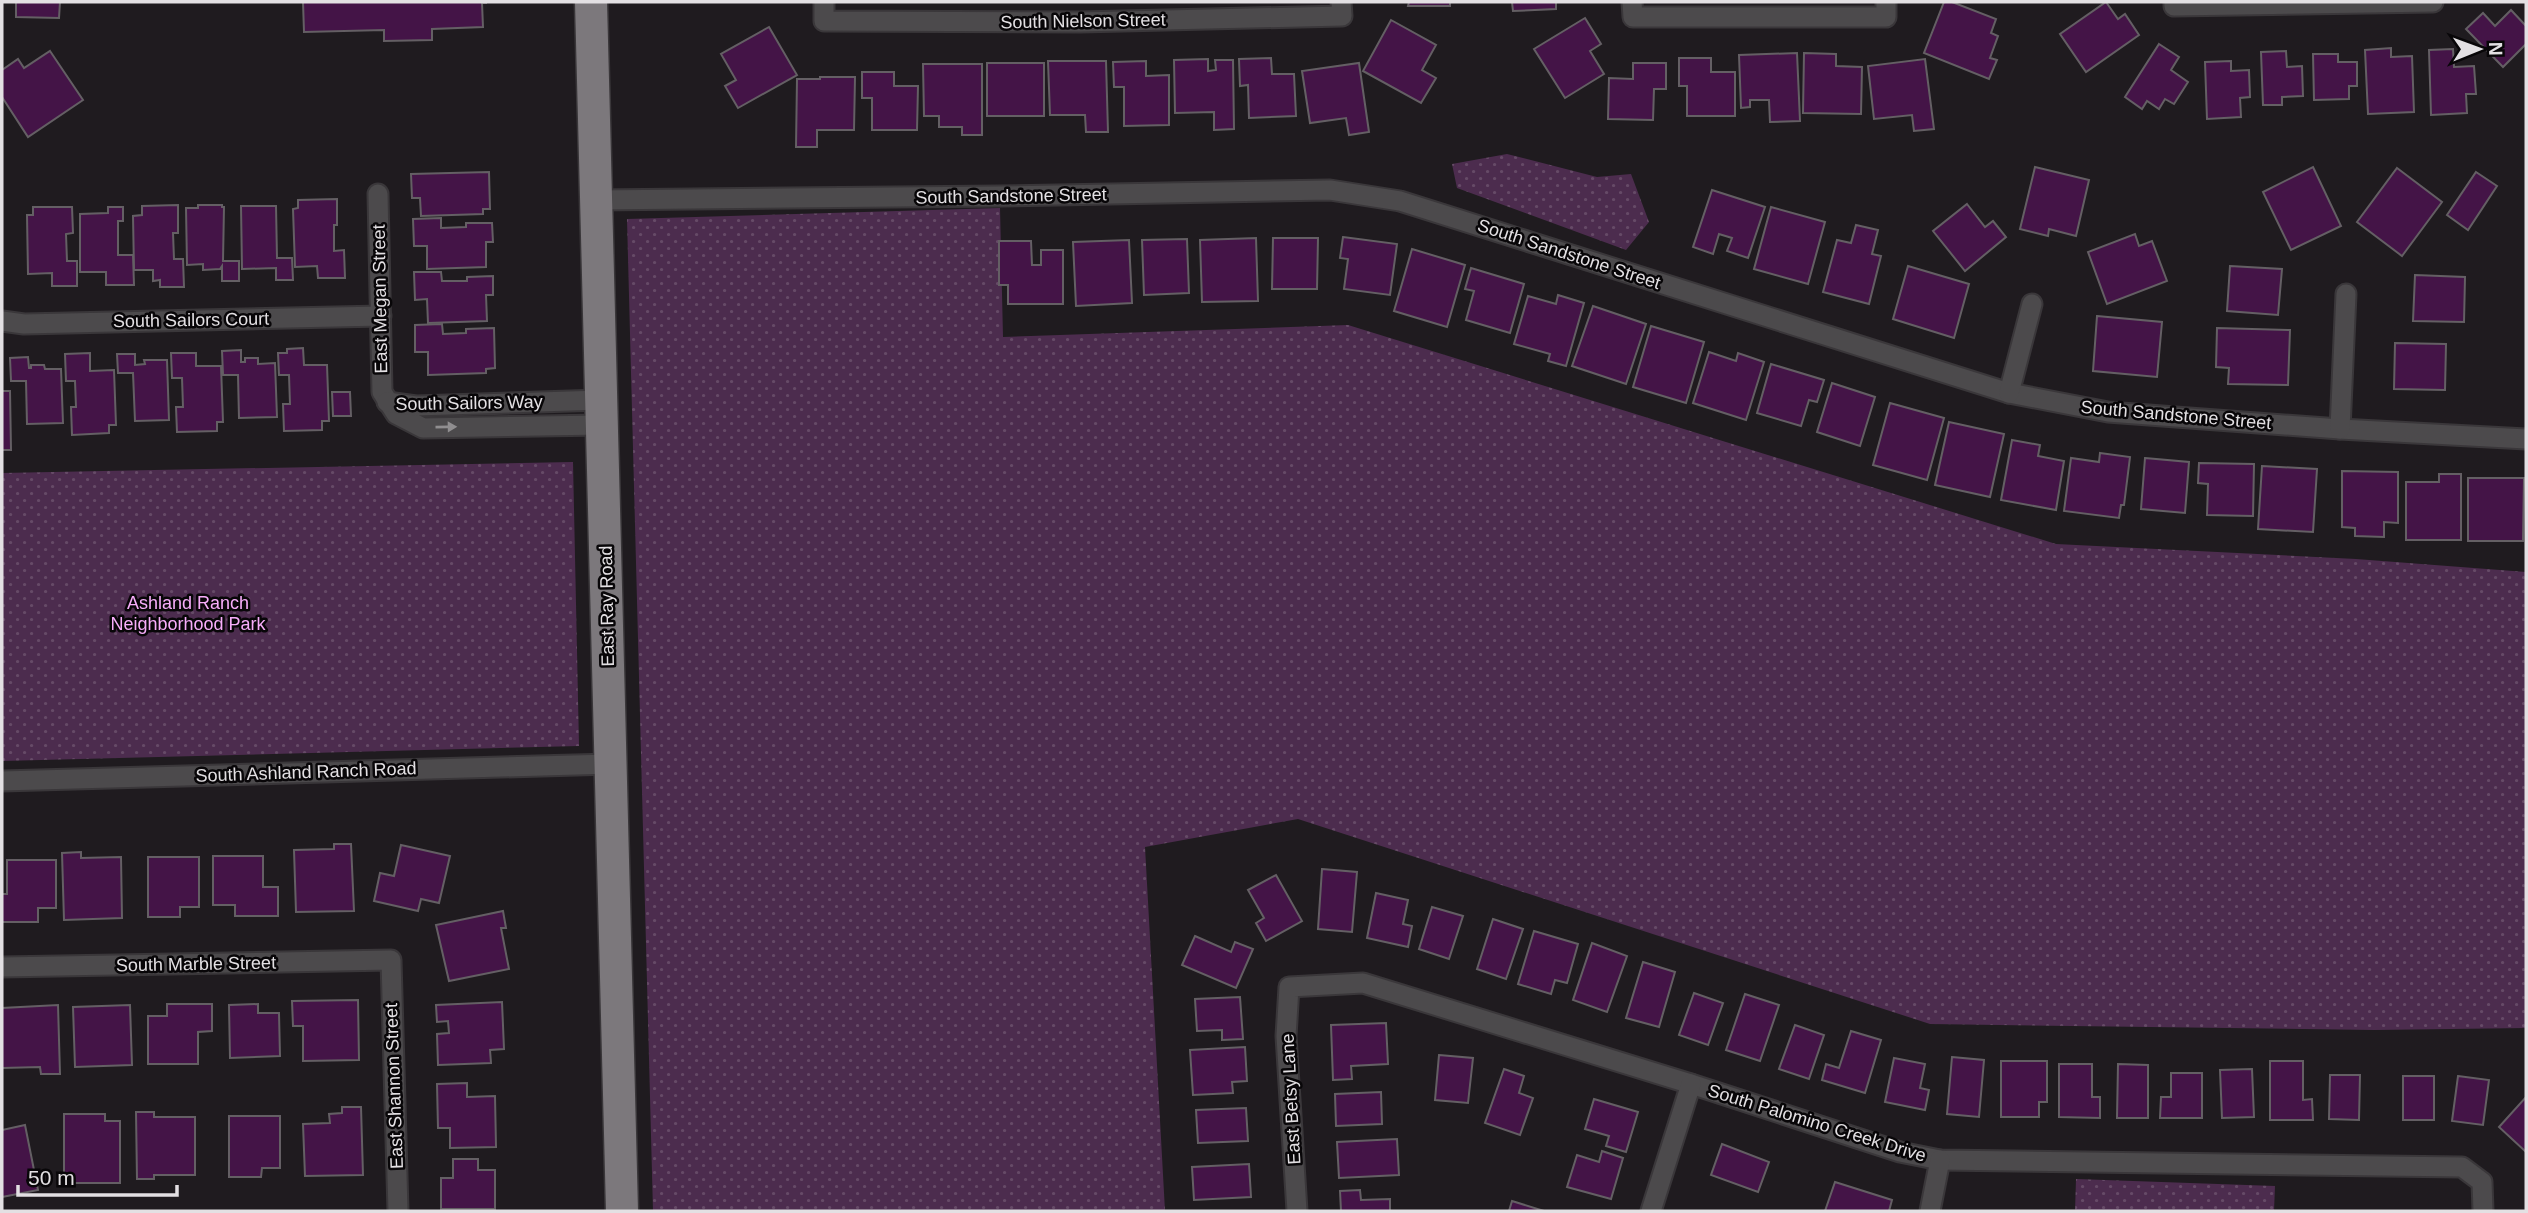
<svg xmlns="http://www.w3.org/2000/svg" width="2528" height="1213" font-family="Helvetica,sans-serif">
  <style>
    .grass { fill: url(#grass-dots) }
    .building { fill: #441447; stroke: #645f64; stroke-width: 2 }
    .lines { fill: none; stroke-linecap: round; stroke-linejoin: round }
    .minor-casing { stroke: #3a373a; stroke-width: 23 }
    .primary-casing { stroke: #3a373a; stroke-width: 35 }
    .minor { stroke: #4c4a4c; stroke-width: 19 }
    .primary { stroke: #7c787c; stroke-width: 32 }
    .oneway { fill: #908e90 }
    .labels { text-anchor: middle; stroke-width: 5; stroke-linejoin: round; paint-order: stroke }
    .street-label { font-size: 18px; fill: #e3e0e3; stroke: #080608 }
    .park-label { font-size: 18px; fill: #f7adfa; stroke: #080608 }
  </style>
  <defs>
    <pattern id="grass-dots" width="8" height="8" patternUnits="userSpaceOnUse" patternTransform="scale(1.75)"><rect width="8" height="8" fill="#4c2c4e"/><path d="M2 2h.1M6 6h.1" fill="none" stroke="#664a67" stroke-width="1.8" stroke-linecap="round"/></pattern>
  </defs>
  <rect width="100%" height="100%" fill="#1f1b1f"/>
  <g class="grass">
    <polygon points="1507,154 1597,177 1631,174 1649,222 1626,250 1457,188 1452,164"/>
    <polygon points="1000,208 1003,337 1348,325 2056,544 2356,559 2526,572 2526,1028 2374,1030 1930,1024 1298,819 1145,847 1165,1211 653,1211 627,219"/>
    <polygon points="573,462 579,746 2,761 2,473"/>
    <polygon points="2076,1179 2275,1186 2274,1211 2075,1211"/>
  </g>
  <g class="building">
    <polygon points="16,2 60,2 59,18 16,17"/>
    <polygon points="303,2 486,2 486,3 482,3 483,27 432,29 432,40 384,41 384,30 304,32"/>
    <polygon points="1409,2 1450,2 1450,6 1408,6"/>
    <polygon points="1512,2 1556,2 1556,9 1513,11"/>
    <polygon points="1944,2 1952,2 1996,19 1991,33 1998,36 1990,58 1997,60 1989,79 1924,53"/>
    <polygon points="2106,2 2118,19 2125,14 2139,35 2086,72 2060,34"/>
    <polygon points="2511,10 2526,26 2526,44 2503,67 2466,29 2483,13 2495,26"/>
    <polygon points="1585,18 1601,44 1590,51 1604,74 1565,98 1534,49"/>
    <polygon points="1391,20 1436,45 1422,70 1436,78 1421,103 1363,71"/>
    <polygon points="769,27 797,75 738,108 725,86 736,80 721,54"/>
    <polygon points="2159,44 2179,57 2171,70 2188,82 2174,104 2165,99 2159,109 2147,101 2142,109 2125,97"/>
    <polygon points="2391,48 2391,57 2412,56 2414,112 2368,114 2365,50"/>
    <polygon points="2453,49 2454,67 2474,66 2476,94 2466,94 2467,113 2431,115 2429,50"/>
    <polygon points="50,51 83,100 28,137 2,97 2,70 18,59 24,68"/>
    <polygon points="2286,51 2287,67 2302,66 2303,96 2282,97 2282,105 2263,105 2261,52"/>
    <polygon points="1797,53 1800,121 1770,122 1769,100 1750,100 1750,107 1741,108 1739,55"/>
    <polygon points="1804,53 1836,54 1836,66 1862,67 1861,114 1803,113"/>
    <polygon points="2313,54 2338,54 2338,62 2357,62 2357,86 2349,86 2349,99 2314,100"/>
    <polygon points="1271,58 1272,74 1294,74 1296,116 1249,118 1248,85 1240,86 1239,59"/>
    <polygon points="1679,58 1711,58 1711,72 1735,72 1735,116 1687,116 1687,86 1679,86"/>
    <polygon points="1208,59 1208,71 1216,70 1215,60 1233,60 1234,129 1214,130 1214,112 1175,113 1174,60"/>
    <polygon points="1925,59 1934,129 1914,131 1912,115 1874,119 1868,66"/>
    <polygon points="1048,61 1106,61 1108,132 1086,132 1085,115 1050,115"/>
    <polygon points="1146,61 1146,76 1169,75 1169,125 1124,126 1124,87 1114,87 1113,62"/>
    <polygon points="2231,61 2231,71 2249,70 2250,97 2240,98 2241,117 2207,119 2205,62"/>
    <rect x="987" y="63" width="57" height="53"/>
    <polygon points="1359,63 1369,132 1349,135 1346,118 1310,123 1302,71"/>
    <polygon points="1633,63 1666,63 1666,89 1654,89 1653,120 1608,119 1609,78 1633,79"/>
    <polygon points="923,64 982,64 982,135 962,135 962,127 939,127 939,116 924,116"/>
    <polygon points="862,72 894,72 894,86 918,86 917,130 872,130 872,98 862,98"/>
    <polygon points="820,77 855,77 854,130 817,130 817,147 796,147 797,79 820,79"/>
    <polygon points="2035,167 2089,180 2076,236 2049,229 2048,236 2020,229"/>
    <polygon points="2313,167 2341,226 2291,250 2263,192"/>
    <polygon points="2397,168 2442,202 2402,256 2357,222"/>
    <polygon points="489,172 490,209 483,209 483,214 421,216 420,198 412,198 411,174"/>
    <polygon points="2476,172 2497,186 2468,230 2447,215"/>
    <polygon points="1712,190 1765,207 1748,258 1727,251 1732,238 1719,234 1713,254 1693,247"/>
    <polygon points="337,199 337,225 334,225 334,251 344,250 345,278 318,278 317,266 295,267 293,209 298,208 298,200"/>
    <polygon points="1967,204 1985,227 1993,221 2006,237 1965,271 1933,231"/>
    <polygon points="178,205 178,233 173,233 174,259 183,259 184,287 160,287 160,280 153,281 153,270 134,270 133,216 142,215 142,206"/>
    <polygon points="198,205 222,205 222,207 224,207 223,261 239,261 239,281 222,281 222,266 220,269 203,270 203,264 187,265 186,208 198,208"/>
    <polygon points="241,206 276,206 277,258 292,258 293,280 276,280 276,268 242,269"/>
    <polygon points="33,207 72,207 73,233 66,234 67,261 77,261 77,286 52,286 52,273 28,274 27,215 33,215"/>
    <polygon points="108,207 123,207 123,221 118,221 118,255 133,255 134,285 106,285 106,272 80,272 80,214 108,213"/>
    <polygon points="1771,207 1825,222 1808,284 1754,269"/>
    <polygon points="441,218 441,228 466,227 466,223 492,223 493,242 486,242 486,267 427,269 427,246 414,246 413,219"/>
    <polygon points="1856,225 1878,230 1872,254 1881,256 1869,304 1823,292 1837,240 1851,243"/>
    <polygon points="2135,234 2139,246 2152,241 2167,281 2107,304 2088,252"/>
    <polygon points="1343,237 1397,244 1390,295 1344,289 1348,259 1340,258"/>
    <polygon points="1256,238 1258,301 1202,302 1200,240"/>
    <polygon points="1273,238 1318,238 1317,289 1272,289"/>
    <polygon points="1187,239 1189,293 1144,295 1142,240"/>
    <polygon points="1129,240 1132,303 1076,306 1073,242"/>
    <polygon points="999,241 1031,241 1032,265 1041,265 1041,250 1063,250 1063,304 1008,304 1008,285 999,285"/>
    <polygon points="1412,249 1465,265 1447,327 1394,311"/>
    <polygon points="1908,266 1969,284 1954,338 1893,319"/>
    <polygon points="2230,266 2282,269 2278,315 2227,311"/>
    <polygon points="1471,268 1524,284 1510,333 1466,320 1474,291 1465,289"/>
    <polygon points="414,272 441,272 442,281 467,281 467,277 493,276 493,295 486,295 487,321 428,323 427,299 415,300"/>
    <polygon points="2415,275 2465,277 2464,322 2413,321"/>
    <polygon points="1558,295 1584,303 1566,366 1548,361 1550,354 1514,344 1528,296 1556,304"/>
    <polygon points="1593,306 1646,324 1626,384 1572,366"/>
    <polygon points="2097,316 2162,322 2157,377 2093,371"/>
    <polygon points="442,324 443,334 466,333 466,329 494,328 495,368 486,369 486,373 428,375 428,352 415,352 415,325"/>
    <polygon points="1651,326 1704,342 1686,403 1633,387"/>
    <polygon points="2217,328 2290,330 2288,385 2228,384 2229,368 2216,367"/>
    <polygon points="2395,343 2446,344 2445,390 2394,389"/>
    <polygon points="303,348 304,365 327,365 329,421 322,421 322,430 284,431 283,404 290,404 289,375 279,375 278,353 287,353 287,349"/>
    <polygon points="241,350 241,362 245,362 245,358 258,358 258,364 275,363 277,417 239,418 238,375 223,375 222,351"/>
    <polygon points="1709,352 1736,361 1738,353 1764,362 1746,420 1693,403"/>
    <polygon points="90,353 90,371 114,370 116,425 109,425 109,433 72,435 71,407 76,407 75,381 66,381 65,354"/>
    <polygon points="171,353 196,353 196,366 221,366 223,422 217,422 217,431 177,432 176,407 183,407 182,378 172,378"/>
    <polygon points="117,354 135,354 135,365 145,364 144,360 167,360 169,420 135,421 133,373 118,373"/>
    <polygon points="28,357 29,368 31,368 31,365 44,365 45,369 61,369 63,423 27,424 26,381 11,381 10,358"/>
    <polygon points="1771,364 1824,380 1817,402 1809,400 1801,426 1757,413"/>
    <polygon points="1832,383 1875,397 1860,446 1817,432"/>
    <polygon points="2,391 10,391 11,450 2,450"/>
    <polygon points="332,392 350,392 351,416 333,416"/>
    <polygon points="1890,403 1944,418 1927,480 1873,465"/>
    <polygon points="1949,422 2004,434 1990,497 1935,485"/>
    <polygon points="2012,440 2040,445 2038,456 2064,461 2056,510 2001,500"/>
    <polygon points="2100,453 2130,457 2124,505 2121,505 2119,518 2064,511 2071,458 2099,462"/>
    <polygon points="2145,458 2189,462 2185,513 2141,509"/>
    <polygon points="2199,463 2254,464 2253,516 2207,515 2208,484 2198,483"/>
    <polygon points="2262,466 2317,469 2313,532 2258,529"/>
    <polygon points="2342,471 2398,472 2398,523 2384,522 2384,537 2355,536 2355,528 2342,527"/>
    <polygon points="2439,474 2461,474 2461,540 2406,540 2406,482 2439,482"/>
    <polygon points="2468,478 2524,478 2523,541 2468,541"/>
    <polygon points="334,844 351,844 354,911 296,912 294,850 334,849"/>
    <polygon points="401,845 450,856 439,903 421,899 418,911 374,901 380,873 394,876"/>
    <polygon points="81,852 81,858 121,857 122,918 64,920 62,853"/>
    <polygon points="213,856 263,856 263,887 278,887 278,916 235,916 235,905 213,905"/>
    <polygon points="148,857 199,857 199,907 180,907 180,917 148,917"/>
    <polygon points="7,860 56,860 56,908 38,908 38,922 2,922 2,894 7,894"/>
    <polygon points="1322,869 1357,872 1352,932 1318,929"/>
    <polygon points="1276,875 1302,921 1266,941 1256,923 1264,918 1248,890"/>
    <polygon points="1376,893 1408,900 1403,924 1412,926 1408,947 1367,938"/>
    <polygon points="1432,907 1463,916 1449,959 1419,949"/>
    <polygon points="503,911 506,928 501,928 509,969 449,981 436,925"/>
    <polygon points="1493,919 1523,929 1506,979 1477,969"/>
    <polygon points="1534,931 1578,944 1567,983 1555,980 1551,994 1518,984"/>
    <polygon points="1195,936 1231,952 1235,942 1253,949 1236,988 1182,965"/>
    <polygon points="1592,943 1627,956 1607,1012 1573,1000"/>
    <polygon points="1643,962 1675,972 1659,1027 1626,1018"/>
    <polygon points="1694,993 1723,1003 1708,1045 1679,1035"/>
    <polygon points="1745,994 1779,1005 1760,1061 1726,1050"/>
    <polygon points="1240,997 1243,1039 1222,1040 1222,1030 1197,1031 1195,999"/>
    <polygon points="358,1000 359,1060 303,1061 303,1026 293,1026 292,1001"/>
    <polygon points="502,1002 504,1049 490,1050 491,1063 438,1065 437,1034 449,1033 448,1021 437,1022 436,1005"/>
    <polygon points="167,1004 212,1004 212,1031 198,1032 198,1064 148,1064 148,1016 167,1016"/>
    <polygon points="258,1004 258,1013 279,1013 280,1056 230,1058 229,1005"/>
    <polygon points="58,1005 60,1074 41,1074 40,1067 2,1068 2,1008"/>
    <polygon points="130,1005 132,1065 75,1067 73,1007"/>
    <polygon points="1386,1023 1388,1064 1351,1066 1352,1079 1333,1080 1331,1025"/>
    <polygon points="1795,1025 1824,1035 1809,1079 1779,1069"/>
    <polygon points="1851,1031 1881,1040 1865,1093 1822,1080 1826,1064 1839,1068"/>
    <polygon points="1245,1047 1247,1081 1232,1082 1233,1093 1193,1095 1190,1050"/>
    <polygon points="1439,1055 1473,1058 1468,1103 1435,1100"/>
    <polygon points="1952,1057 1984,1060 1979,1117 1947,1114"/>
    <polygon points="1894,1058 1925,1064 1920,1088 1929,1090 1925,1110 1885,1102"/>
    <polygon points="2001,1061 2047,1061 2047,1102 2039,1102 2039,1117 2001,1117"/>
    <polygon points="2270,1061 2303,1061 2303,1100 2312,1099 2313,1120 2270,1120"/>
    <polygon points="2059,1064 2092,1064 2092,1097 2100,1097 2100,1118 2059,1117"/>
    <polygon points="2118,1064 2148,1065 2148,1118 2117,1118"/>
    <polygon points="1504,1069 1524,1076 1519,1093 1533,1098 1520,1135 1485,1123"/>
    <polygon points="2252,1069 2254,1117 2222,1118 2220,1070"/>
    <polygon points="2171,1073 2202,1073 2202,1118 2160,1118 2161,1097 2171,1097"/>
    <polygon points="2330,1075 2360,1075 2359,1120 2329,1119"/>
    <rect x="2403" y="1076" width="31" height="44"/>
    <polygon points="2458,1076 2489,1080 2483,1125 2452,1121"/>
    <polygon points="467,1083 467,1097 495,1096 496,1147 450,1148 450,1128 438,1128 437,1084"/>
    <polygon points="1381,1092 1382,1124 1336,1126 1335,1094"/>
    <polygon points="2526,1097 2526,1152 2499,1127"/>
    <polygon points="1594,1099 1638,1112 1626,1152 1606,1146 1609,1136 1585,1129"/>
    <polygon points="342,1107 361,1107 363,1175 305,1176 303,1124 330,1123 329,1114 342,1113"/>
    <polygon points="1246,1108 1248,1141 1198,1143 1196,1110"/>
    <polygon points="136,1112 154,1112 154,1117 195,1117 195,1175 154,1175 154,1179 137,1179"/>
    <polygon points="64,1114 105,1114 105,1121 120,1121 120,1183 64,1183"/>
    <polygon points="229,1116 280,1116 280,1168 262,1168 261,1177 229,1177"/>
    <polygon points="25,1125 38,1190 2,1197 2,1130"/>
    <polygon points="1397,1139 1399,1175 1339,1178 1337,1142"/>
    <polygon points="1722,1144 1769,1162 1758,1192 1711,1175"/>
    <polygon points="1602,1151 1623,1158 1611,1199 1567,1187 1577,1155 1599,1162"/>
    <polygon points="453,1159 478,1159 478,1170 495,1170 495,1209 441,1209 441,1178 453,1178"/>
    <polygon points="1249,1164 1251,1197 1194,1200 1192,1167"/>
    <polygon points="1835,1182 1892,1200 1889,1211 1825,1211"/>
    <polygon points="1360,1190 1361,1200 1390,1199 1390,1211 1341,1211 1340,1191"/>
    <polygon points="1512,1201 1544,1211 1509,1211"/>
  </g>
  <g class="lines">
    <defs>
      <g id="minor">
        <polyline points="824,2 824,21 1080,22 1342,16 1341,2"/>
        <polyline points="1632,2 1633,17 1886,17 1886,2"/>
        <polyline points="2174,2 2174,6 2433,2"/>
        <polyline points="378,194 382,392 396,414 423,428 602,425"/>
        <polyline points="596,200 999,196 1330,190 1400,201 2009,393 2108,412 2340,429 2526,439"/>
        <polyline points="2,321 24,324 381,316"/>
        <polyline points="2009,393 2032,304"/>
        <polyline points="387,402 416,406 601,400"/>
        <polyline points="2340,429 2346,294"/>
        <polyline points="2,781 611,764"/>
        <polyline points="2,967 391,960 398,1211"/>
        <polyline points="1297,1211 1286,1036 1289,987 1363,983 1691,1084 1900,1152 1940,1160 2462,1167 2482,1182 2483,1211"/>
        <polyline points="1651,1211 1691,1084"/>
        <polyline points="1930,1211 1940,1160"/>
      </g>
      <polyline id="primary" points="591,2 622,1211"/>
    </defs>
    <use href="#minor" class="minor-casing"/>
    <use href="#primary" class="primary-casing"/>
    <use href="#minor" class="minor"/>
    <use href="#primary" class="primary"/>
  </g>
  <defs><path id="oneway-solid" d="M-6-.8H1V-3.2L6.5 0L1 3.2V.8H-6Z" transform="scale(1.75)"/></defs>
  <use class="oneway" href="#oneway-solid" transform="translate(446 427) rotate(-1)"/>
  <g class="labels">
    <g class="street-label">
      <text transform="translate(1083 21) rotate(-1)" y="6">South Nielson Street</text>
      <text transform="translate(1011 196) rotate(-1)" y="6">South Sandstone Street</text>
      <text transform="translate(1569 254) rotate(18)" y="6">South Sandstone Street</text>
      <text transform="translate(380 299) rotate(-91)" y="6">East Megan Street</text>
      <text transform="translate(191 320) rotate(-1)" y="6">South Sailors Court</text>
      <text transform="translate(469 403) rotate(-1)" y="6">South Sailors Way</text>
      <text transform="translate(2176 415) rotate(5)" y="6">South Sandstone Street</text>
      <text transform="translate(607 606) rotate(-91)" y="6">East Ray Road</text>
      <text transform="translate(306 772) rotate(-2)" y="6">South Ashland Ranch Road</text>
      <text transform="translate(196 964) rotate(-1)" y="6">South Marble Street</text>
      <text transform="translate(394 1086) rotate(-92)" y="6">East Shannon Street</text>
      <text transform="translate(1291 1099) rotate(-93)" y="6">East Betsy Lane</text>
      <text transform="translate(1817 1123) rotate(17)" y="6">South Palomino Creek Drive</text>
    </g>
    <g class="park-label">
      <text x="188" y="609">Ashland Ranch<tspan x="188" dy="21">Neighborhood Park</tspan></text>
    </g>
  </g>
  <rect width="2528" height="1213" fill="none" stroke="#e3e0e3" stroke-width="7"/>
  <g transform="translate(2479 49) rotate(89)" stroke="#080608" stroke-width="5" paint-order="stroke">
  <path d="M0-5L12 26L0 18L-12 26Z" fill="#e3e0e3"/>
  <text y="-10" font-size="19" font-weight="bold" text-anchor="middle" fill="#e3e0e3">N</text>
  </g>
  <path d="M18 1185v10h159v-10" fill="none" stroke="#e3e0e3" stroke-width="3.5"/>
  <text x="28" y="1185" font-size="21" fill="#e3e0e3" stroke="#080608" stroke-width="5" paint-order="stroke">50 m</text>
</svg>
